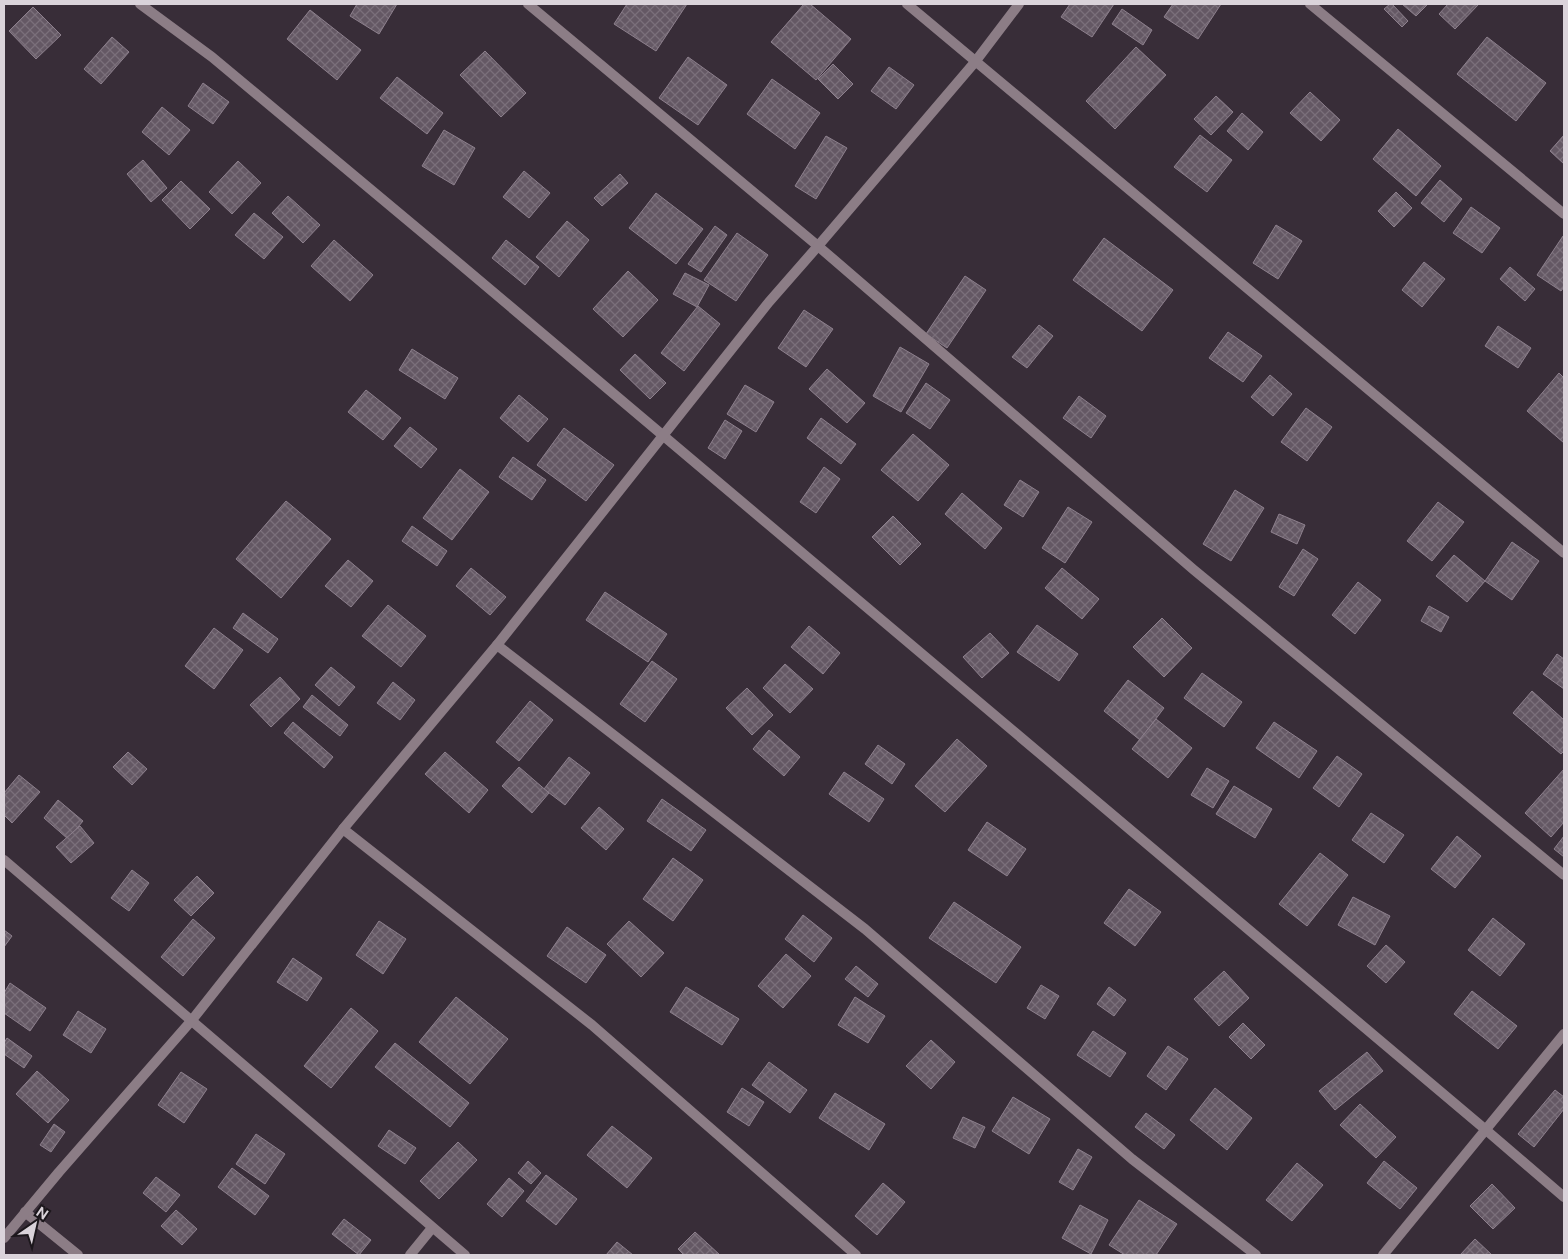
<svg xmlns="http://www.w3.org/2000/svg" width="1568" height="1259" font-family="'Public Sans',sans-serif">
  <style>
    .building { fill: url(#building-cross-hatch); stroke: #8d808d }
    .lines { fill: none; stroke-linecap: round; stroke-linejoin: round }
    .minor { stroke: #8c7d86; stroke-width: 10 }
  </style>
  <defs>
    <pattern id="building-cross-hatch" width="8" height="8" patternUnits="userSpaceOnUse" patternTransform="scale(1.25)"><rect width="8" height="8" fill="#645864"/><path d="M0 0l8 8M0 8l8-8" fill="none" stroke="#7a6f7a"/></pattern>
  </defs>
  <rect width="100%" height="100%" fill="#382d38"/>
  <g class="building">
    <polygon points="357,4 397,4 379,34 350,16"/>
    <polygon points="627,4 687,4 656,51 614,24"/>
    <polygon points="804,4 810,4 851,39 816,80 771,42"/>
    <polygon points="1070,4 1114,4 1092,37 1061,17"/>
    <polygon points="1173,4 1221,4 1198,39 1164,17"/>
    <polygon points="1390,4 1392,4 1408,21 1402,27 1384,9"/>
    <polygon points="1402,4 1428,4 1416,16"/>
    <polygon points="1448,4 1479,4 1455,29 1439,14"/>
    <polygon points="33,7 61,35 36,59 9,31"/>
    <polygon points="1122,9 1152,30 1143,45 1112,24"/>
    <polygon points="310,10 361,50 337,80 287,39"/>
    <polygon points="112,37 129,52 101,84 84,69"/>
    <polygon points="1487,37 1546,83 1516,121 1457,74"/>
    <polygon points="1136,47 1166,75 1115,129 1086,101"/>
    <polygon points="485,51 526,93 501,117 460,75"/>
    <polygon points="688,57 727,85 698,125 659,98"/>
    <polygon points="833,64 853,84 838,99 818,79"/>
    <polygon points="889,67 914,85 896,109 871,91"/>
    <polygon points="397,77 443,113 427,134 380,98"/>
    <polygon points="772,79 820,113 795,149 747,114"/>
    <polygon points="203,83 229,102 213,124 188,106"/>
    <polygon points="1310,92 1340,120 1321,141 1290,113"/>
    <polygon points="1216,96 1233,112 1211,135 1194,119"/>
    <polygon points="162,107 190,130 169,155 142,132"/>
    <polygon points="1242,113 1263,132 1248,150 1227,131"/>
    <polygon points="1398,129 1441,166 1416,196 1373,159"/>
    <polygon points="444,130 475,148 454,185 422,166"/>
    <polygon points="1200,135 1232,160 1207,192 1174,167"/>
    <polygon points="1564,135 1564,164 1550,151"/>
    <polygon points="826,136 847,148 816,199 795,186"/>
    <polygon points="143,160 167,188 151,202 127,174"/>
    <polygon points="238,161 261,183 232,214 209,192"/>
    <polygon points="524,171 550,193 529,218 503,197"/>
    <polygon points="620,174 628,183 602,206 594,198"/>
    <polygon points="1440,180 1462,199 1444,222 1421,203"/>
    <polygon points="181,181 210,209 190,229 162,200"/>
    <polygon points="1396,192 1412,208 1394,227 1378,211"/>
    <polygon points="656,193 703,229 676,264 629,228"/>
    <polygon points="288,196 320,225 303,243 272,213"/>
    <polygon points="1471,207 1500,228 1482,253 1453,233"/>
    <polygon points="254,213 283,237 264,259 235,235"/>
    <polygon points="567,221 589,240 559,277 536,257"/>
    <polygon points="1276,225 1302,241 1278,279 1253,263"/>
    <polygon points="715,226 727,235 701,272 688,264"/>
    <polygon points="737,233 768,255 736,301 704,280"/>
    <polygon points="1563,236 1564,237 1564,287 1561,291 1537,275"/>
    <polygon points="1104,238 1173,290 1142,331 1073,280"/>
    <polygon points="334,240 373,275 350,301 311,266"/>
    <polygon points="506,240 539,267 525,285 492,258"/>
    <polygon points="1424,262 1445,279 1422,307 1402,290"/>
    <polygon points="1510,267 1535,289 1525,301 1500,279"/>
    <polygon points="628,271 658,300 623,337 593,309"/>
    <polygon points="685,273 709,285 697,307 673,294"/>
    <polygon points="965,276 986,290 947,348 926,334"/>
    <polygon points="698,306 720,324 684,371 661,353"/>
    <polygon points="804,310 833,329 806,367 778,348"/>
    <polygon points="1039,325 1053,336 1027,368 1012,357"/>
    <polygon points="1498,326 1531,348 1518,368 1485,346"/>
    <polygon points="1228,332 1262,356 1243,382 1209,358"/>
    <polygon points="900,347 929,364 901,412 873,396"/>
    <polygon points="412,349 458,378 445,399 399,370"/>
    <polygon points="635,354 666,383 650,399 620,370"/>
    <polygon points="827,369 865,403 847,423 809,389"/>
    <polygon points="1559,373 1564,378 1564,443 1527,411"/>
    <polygon points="1270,375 1292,394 1273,416 1251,397"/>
    <polygon points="926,383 950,400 930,429 906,413"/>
    <polygon points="745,385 774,402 756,432 727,414"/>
    <polygon points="366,390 401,418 383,440 348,412"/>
    <polygon points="519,395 548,419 528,442 500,418"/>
    <polygon points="1079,396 1106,416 1091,438 1063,418"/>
    <polygon points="1306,408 1332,427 1307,461 1281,442"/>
    <polygon points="821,418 856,444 841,464 807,438"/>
    <polygon points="725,420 742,431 725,459 708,448"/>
    <polygon points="410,427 437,449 421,468 394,446"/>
    <polygon points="564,428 614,465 586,501 537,465"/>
    <polygon points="913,434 949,465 918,501 881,470"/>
    <polygon points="513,457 546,480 532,500 499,477"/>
    <polygon points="824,467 840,479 816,513 800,502"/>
    <polygon points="460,469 489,492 452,540 423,518"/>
    <polygon points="1020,480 1039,492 1023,517 1004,505"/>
    <polygon points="1235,490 1264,508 1231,561 1203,544"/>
    <polygon points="962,493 1002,528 985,549 945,514"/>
    <polygon points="286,501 331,539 281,598 236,559"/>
    <polygon points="1438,502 1464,522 1432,561 1407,541"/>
    <polygon points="1068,507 1092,522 1065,563 1042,548"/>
    <polygon points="1279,514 1305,525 1297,544 1271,532"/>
    <polygon points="893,516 921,544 900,565 872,537"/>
    <polygon points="412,526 447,551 437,566 402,541"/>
    <polygon points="1512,542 1539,561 1512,600 1485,581"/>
    <polygon points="1303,549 1318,559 1294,596 1279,587"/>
    <polygon points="1454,555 1485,581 1467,602 1436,576"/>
    <polygon points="348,560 373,581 351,607 325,586"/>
    <polygon points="471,568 506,597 490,615 456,586"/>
    <polygon points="1062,568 1099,599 1082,619 1045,588"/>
    <polygon points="1358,582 1381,600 1355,634 1332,615"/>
    <polygon points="605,592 667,634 648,662 586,620"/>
    <polygon points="388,605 426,636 401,667 362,636"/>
    <polygon points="1429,606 1449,617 1441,632 1421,621"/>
    <polygon points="243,613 278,639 268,653 233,628"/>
    <polygon points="1162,618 1192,648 1164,677 1133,647"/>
    <polygon points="1037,625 1078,654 1059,681 1017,652"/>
    <polygon points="809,626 840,653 823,674 791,647"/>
    <polygon points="214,628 243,650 214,689 185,666"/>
    <polygon points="990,633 1009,653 982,678 963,657"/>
    <polygon points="1557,654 1564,659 1564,689 1543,674"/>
    <polygon points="652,661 677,679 645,722 620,704"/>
    <polygon points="785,664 813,689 790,713 763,688"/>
    <polygon points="331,667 355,687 339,706 315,685"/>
    <polygon points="1202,673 1242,702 1224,727 1184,698"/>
    <polygon points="280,677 300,699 271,727 250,705"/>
    <polygon points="1128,680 1164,708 1140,740 1104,711"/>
    <polygon points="393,682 415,700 400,720 377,703"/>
    <polygon points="747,688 773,715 752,735 726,708"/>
    <polygon points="1532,691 1564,720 1564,751 1561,754 1513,713"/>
    <polygon points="312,695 348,725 340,736 303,707"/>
    <polygon points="530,701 553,720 519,761 496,742"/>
    <polygon points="1156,719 1192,748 1168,778 1132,749"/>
    <polygon points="293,722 333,757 324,768 284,733"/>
    <polygon points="1274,722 1317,751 1299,778 1256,748"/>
    <polygon points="769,730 800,757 784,776 753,749"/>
    <polygon points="957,739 987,766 945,812 915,786"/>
    <polygon points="878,745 905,764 892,784 865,764"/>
    <polygon points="128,752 147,769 132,785 113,767"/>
    <polygon points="445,752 488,790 469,813 425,774"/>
    <polygon points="1337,756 1362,774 1339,807 1313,788"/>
    <polygon points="569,757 590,773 565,805 544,789"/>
    <polygon points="519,767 549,793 532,813 502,786"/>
    <polygon points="1207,768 1229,781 1213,808 1191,795"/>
    <polygon points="1564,769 1564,822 1551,837 1525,813"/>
    <polygon points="844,772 884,799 869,822 829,794"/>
    <polygon points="19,775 40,792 12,823 4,815 4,793"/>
    <polygon points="1234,786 1272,809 1255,838 1216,814"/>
    <polygon points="662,799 706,830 691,851 647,821"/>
    <polygon points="58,800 83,821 68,839 44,818"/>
    <polygon points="599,807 624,829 606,850 581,828"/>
    <polygon points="1371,813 1404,835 1384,863 1352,840"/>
    <polygon points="987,822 1026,849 1007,876 968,850"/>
    <polygon points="80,826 94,843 71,863 56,847"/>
    <polygon points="1457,836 1481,856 1455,888 1431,869"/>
    <polygon points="1564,836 1564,857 1554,849"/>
    <polygon points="1320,853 1348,875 1307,926 1279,904"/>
    <polygon points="673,858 703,880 673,921 643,899"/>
    <polygon points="132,870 149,883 129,911 111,898"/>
    <polygon points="197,876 214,893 191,916 174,900"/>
    <polygon points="1129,889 1161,912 1135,946 1104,923"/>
    <polygon points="1353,897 1390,916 1375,945 1338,925"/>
    <polygon points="954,902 1021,947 996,983 929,938"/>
    <polygon points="803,915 832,938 814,962 785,939"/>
    <polygon points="1493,918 1525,944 1500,976 1468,950"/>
    <polygon points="193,919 215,938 183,976 161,957"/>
    <polygon points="379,921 406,939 383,974 356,955"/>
    <polygon points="629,921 664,953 641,977 607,944"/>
    <polygon points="567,927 606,955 586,983 547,956"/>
    <polygon points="4,930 12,936 4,947"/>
    <polygon points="1386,945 1405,962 1386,983 1367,966"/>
    <polygon points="786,954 811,976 783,1008 758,986"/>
    <polygon points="293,958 322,978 307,1001 277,982"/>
    <polygon points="856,966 878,984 868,997 845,979"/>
    <polygon points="1224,971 1249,998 1219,1026 1194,999"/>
    <polygon points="10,983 46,1008 30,1031 4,1013 4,993"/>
    <polygon points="1041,985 1059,996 1045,1019 1027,1008"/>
    <polygon points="686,987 739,1019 722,1045 670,1012"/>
    <polygon points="1109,987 1126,1000 1114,1016 1097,1004"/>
    <polygon points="1472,991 1517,1026 1498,1049 1454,1014"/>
    <polygon points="456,997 508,1039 470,1084 419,1042"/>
    <polygon points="855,997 885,1016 868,1043 838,1025"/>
    <polygon points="351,1008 378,1031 331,1088 304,1066"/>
    <polygon points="78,1011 106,1029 91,1053 63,1035"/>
    <polygon points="1243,1023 1265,1045 1251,1059 1229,1037"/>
    <polygon points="1093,1031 1126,1053 1110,1077 1077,1055"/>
    <polygon points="7,1038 32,1056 24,1068 4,1054 4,1043"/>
    <polygon points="931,1040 955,1062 931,1089 906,1066"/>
    <polygon points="395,1043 469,1103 450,1127 375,1067"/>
    <polygon points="1168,1046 1188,1059 1166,1090 1147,1076"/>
    <polygon points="1367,1052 1383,1071 1335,1110 1319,1091"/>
    <polygon points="769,1062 807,1090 790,1113 752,1085"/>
    <polygon points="37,1071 69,1100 48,1123 16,1094"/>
    <polygon points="181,1072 207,1089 184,1123 158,1105"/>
    <polygon points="742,1088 764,1102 749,1126 727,1112"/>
    <polygon points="1215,1088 1252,1118 1227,1150 1190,1120"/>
    <polygon points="1555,1090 1564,1097 1564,1109 1534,1147 1518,1134"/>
    <polygon points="835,1093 885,1124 869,1150 819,1118"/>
    <polygon points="1013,1097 1050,1119 1029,1154 992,1131"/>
    <polygon points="1360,1104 1396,1137 1376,1158 1340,1125"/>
    <polygon points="1146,1113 1175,1135 1164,1149 1135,1127"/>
    <polygon points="963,1117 985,1127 975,1148 953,1138"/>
    <polygon points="54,1124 65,1132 51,1152 40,1145"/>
    <polygon points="612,1126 652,1158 627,1188 587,1155"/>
    <polygon points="389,1130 416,1148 405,1164 378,1146"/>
    <polygon points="256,1134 285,1154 265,1184 236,1164"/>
    <polygon points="458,1142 477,1160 439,1199 420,1181"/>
    <polygon points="1078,1149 1092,1157 1073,1190 1059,1182"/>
    <polygon points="528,1161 541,1173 531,1184 518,1173"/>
    <polygon points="1384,1161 1417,1188 1400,1209 1367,1183"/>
    <polygon points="1297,1163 1323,1185 1292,1221 1266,1200"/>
    <polygon points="232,1168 269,1196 255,1215 218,1187"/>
    <polygon points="546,1175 577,1199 556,1225 526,1201"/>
    <polygon points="156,1177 180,1195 166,1212 143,1193"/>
    <polygon points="509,1178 524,1191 502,1217 487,1204"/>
    <polygon points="883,1183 905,1202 877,1235 855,1216"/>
    <polygon points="1492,1184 1515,1208 1493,1229 1470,1206"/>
    <polygon points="1139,1200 1177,1224 1156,1255 1125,1255 1109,1245"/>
    <polygon points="1080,1205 1108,1220 1091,1254 1062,1238"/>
    <polygon points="176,1210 197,1229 182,1245 161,1226"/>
    <polygon points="344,1219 371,1240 359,1255 332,1234"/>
    <polygon points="695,1232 720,1255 684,1255 678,1249"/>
    <polygon points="1475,1239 1492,1255 1460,1255"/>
    <polygon points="617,1242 633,1255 606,1255"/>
  </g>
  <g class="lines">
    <g class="minor">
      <polyline points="140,4 212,57 448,254 1486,1130 1564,1197"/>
      <polyline points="528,4 818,246 1194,570 1564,875"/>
      <polyline points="907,4 1564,553"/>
      <polyline points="1310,4 1564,214"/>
      <polyline points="497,645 865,929 1132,1159 1256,1255"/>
      <polyline points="343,829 592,1025 856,1255"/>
      <polyline points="4,860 465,1255"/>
      <polyline points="25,1212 78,1255"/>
      <polyline points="4,1238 59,1172 192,1020 343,829 497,645 769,302 818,246 975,62 1019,4"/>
      <polyline points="410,1255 432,1228"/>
      <polyline points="1383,1255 1564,1034"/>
    </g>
  </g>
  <rect width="1568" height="1259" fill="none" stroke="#dad3da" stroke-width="10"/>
  <g transform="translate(35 1224) rotate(34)" stroke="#1c171c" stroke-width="4" paint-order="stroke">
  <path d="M0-4L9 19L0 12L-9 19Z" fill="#dad3da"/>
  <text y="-8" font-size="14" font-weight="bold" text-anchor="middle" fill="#dad3da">N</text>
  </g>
</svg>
